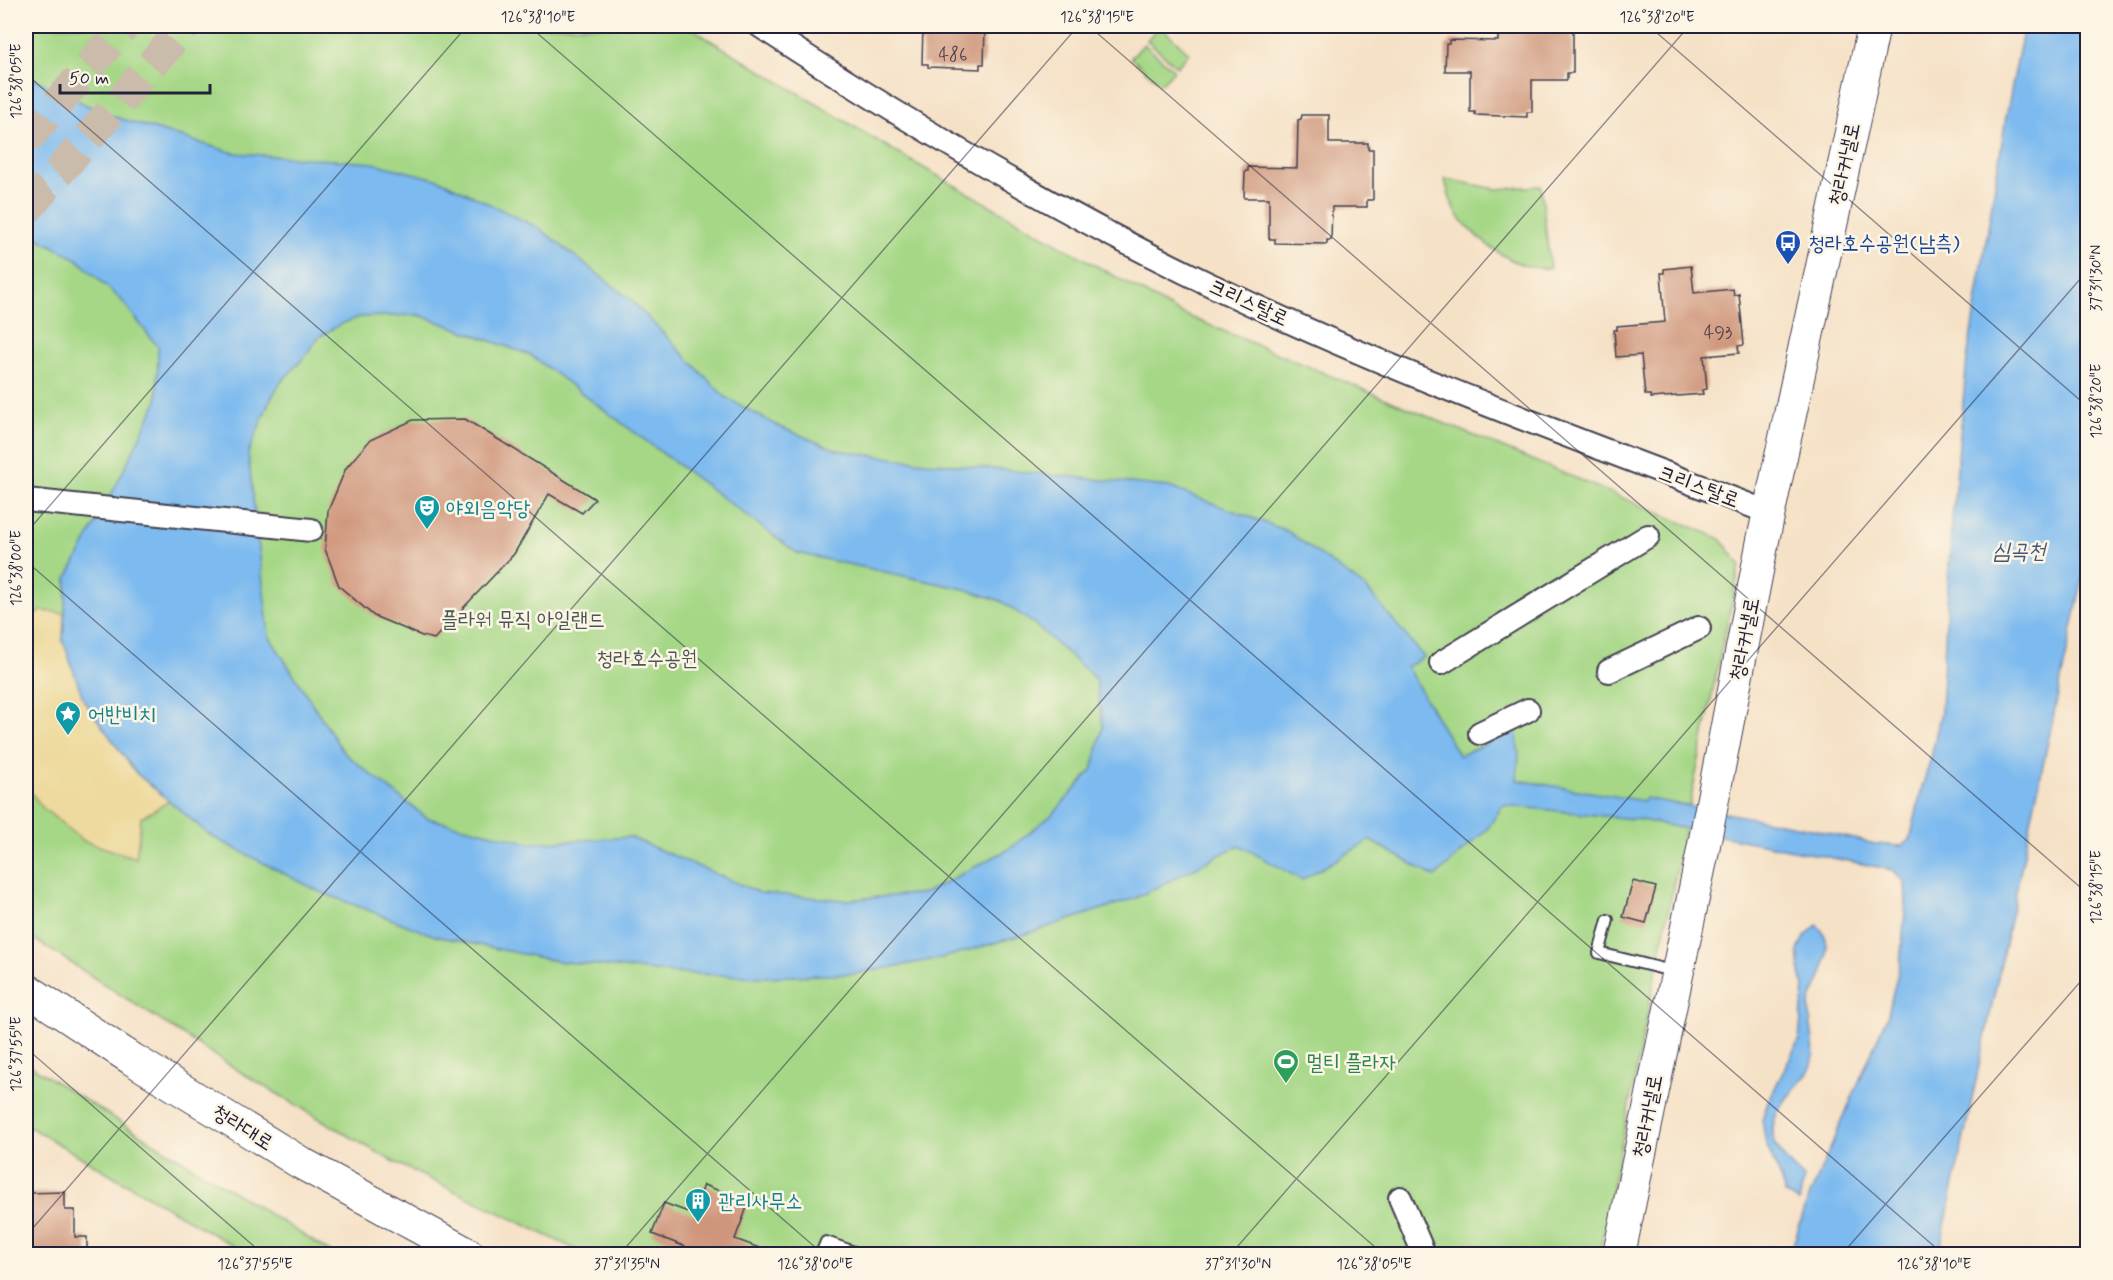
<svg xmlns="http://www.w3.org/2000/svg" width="2113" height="1280" font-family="Mynerve,'Poor Story',sans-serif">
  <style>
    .green { fill: #a5d786; stroke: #647c60; stroke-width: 1.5 }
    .sand { fill: #eeda9e; stroke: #887e6c; stroke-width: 1.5 }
    .water { fill: #7bbaef; stroke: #4e6e95; stroke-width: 1.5; fill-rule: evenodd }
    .building { fill: #cf967b }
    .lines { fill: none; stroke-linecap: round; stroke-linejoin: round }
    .secondary-tunnel { stroke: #cbbbaa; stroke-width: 32; stroke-dasharray: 32 16; stroke-linecap: butt }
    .lane-casing { stroke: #423f50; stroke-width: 14 }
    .street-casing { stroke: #423f50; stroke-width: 26 }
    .secondary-casing { stroke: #423f50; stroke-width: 34 }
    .lane { stroke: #fff; stroke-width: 10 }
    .street { stroke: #fff; stroke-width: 22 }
    .secondary { stroke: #fff; stroke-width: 32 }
    .ticks { fill: none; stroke: #22223b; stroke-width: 1.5; stroke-opacity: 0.45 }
    .labels { text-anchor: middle; stroke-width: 5; stroke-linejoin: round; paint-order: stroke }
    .number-label { font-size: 18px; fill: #4d3f4b }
    .street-label { font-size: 21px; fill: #22223b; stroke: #fcf5e5 }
    .transit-label { font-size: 21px; fill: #164399; stroke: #fcf5e5; text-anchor: start }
    .culture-label { font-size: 21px; fill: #0d838f; stroke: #fcf5e5; text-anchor: start }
    .park-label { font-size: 21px; fill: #495852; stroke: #fcf5e5 }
    .leisure-label { font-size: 21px; fill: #27864d; stroke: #fcf5e5; text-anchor: start }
    .water-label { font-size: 22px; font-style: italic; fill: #41577a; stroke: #fcf5e5 }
    .neatline { fill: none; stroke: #22223b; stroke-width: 2 }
    .ticks-label { font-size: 15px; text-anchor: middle; fill: #22223b }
  </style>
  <rect width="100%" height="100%" fill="#fcf5e5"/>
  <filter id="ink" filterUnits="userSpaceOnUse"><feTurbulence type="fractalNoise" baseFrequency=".0167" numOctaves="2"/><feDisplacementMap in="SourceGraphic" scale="12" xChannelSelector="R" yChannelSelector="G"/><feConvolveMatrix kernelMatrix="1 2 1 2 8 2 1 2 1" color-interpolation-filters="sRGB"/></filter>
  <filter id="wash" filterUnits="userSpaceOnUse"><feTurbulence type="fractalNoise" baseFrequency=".008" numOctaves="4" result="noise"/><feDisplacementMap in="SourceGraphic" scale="24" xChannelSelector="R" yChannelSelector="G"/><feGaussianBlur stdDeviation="1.35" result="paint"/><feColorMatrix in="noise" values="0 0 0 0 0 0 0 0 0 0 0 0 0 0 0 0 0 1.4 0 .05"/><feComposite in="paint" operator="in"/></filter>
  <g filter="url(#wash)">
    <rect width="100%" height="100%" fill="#f5e1c6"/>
    <g class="green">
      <polygon points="26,26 690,26 705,37 908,159 1178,312 1721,539 1740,565 1718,665 1599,1254 585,1254 390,1160 242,1073 26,934"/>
      <polygon points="1160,26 1189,53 1177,67 1147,40"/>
      <polygon points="1144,44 1174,70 1161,84 1131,58"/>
      <path d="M1445,179L1496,189L1541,186L1550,268C1518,272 1479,242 1460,218C1451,206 1448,192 1445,179Z"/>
      <path d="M26,1063C127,1128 232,1189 333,1254H247L26,1125Z"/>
    </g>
    <polygon class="sand" points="41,611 64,613 63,642 136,773 169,801 141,818 136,858 84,841 43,808 26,786 26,619"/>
    <g class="water">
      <path d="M2024,26H2087V558L1939,1254H1790L1807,1202L1888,1014L1900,964L1906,902L1905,882L1893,870L1641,820L1503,805L1488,828L1435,877L1370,840L1302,880L1239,845L1136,898L1026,934L942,958L854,974L763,977L673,973L556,961L435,936L318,891L211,836L136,773L84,701L63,641L67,578L123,472L157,401L158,347L122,301L77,259L26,232V75L105,114L234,153L373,163L440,180L539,228L631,300L725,397L780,427L837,450L898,459L1169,487L1287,531L1366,588L1424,657L1407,667L1459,756L1516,730L1519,754L1517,780L1644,801L1645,798L1812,829L1875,844L1902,846L1910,840L1922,787L1931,758L1941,711L1951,533L1967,359L2006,117ZM419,315L530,355L797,553L964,589L1001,601L1034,624L1096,679L1103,727L1092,770L1054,813L1009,849L925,893L845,900L760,893L630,837L530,843L427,818L344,753L269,636L248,453L270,400L281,382L300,362L319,337L339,325L359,317Z"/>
      <path d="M1817,925C1835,940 1825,969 1816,988C1814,994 1810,999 1810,1005C1808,1023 1816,1042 1813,1060C1812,1070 1803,1079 1796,1087C1762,1126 1766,1144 1804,1178L1799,1202L1785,1193L1779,1174L1766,1144L1762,1120L1768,1102L1799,1040L1804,987L1800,973L1798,950L1806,935Z"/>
    </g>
    <g id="blocks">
      <g class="building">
        <polygon points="923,26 985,26 984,64 980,64 980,69 928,67 928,64 922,64"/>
        <polygon points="1498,26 1573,26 1573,73 1567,73 1567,80 1532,80 1532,112 1527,112 1527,117 1475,115 1475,112 1470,112 1470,71 1445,71 1446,44 1449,44 1449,40 1498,41"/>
        <polygon points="1302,115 1329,115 1329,143 1368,143 1368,149 1373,149 1373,200 1367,200 1367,207 1332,207 1331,240 1327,240 1327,244 1275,243 1275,239 1269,239 1269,198 1244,198 1245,171 1248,171 1248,167 1297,168 1298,120 1301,119"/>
        <polygon points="1691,266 1694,293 1733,289 1734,295 1739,294 1744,345 1738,346 1739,353 1704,356 1707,389 1702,390 1703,394 1651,398 1650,395 1645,395 1641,355 1616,357 1614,330 1617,330 1617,326 1665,322 1661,273 1664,273 1664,269"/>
        <polygon points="465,419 595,499 582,513 549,494 514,554 434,639 422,636 374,616 339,586 325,549 328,511 346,468 370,440 413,420"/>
        <polygon points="1633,881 1656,887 1646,923 1623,917"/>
        <polygon points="704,1185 749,1202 735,1239 773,1253 773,1254 693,1254 694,1250 652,1234 664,1203 693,1214"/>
        <polygon points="65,1192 65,1210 75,1210 75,1237 87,1237 87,1254 35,1254 36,1251 26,1251 26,1193"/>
      </g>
    </g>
  </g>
  <g filter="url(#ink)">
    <use href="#blocks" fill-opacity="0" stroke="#423f50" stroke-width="1.5"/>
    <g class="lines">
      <g class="secondary-tunnel">
        <polyline points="26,140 124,26"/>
        <polyline points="26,210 185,26"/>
      </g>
      <defs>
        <g id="lane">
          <polyline points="1608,920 1599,953 1676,972"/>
          <polyline points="821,1254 826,1242 860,1254"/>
        </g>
        <g id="street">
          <path d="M760,26C917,129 1080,225 1251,304C1420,383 1596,446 1770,513"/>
          <polyline points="26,500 311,530"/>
          <polyline points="1441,663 1648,536"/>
          <polyline points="1609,671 1699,628"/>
          <polyline points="1480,733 1528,710"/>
          <polyline points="1400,1198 1424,1254"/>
        </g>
        <g id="secondary">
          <polyline points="26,989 132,1059 301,1163 468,1254"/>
          <polyline points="1619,1254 1702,855 1763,540 1874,26"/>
        </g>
      </defs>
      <use href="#lane" class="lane-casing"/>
      <use href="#street" class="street-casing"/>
      <use href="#secondary" class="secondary-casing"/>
      <use href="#lane" class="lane"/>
      <use href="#street" class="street"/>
      <use href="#secondary" class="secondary"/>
    </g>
  </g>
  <path class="ticks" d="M529,26L1943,1254M1089,26L2088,894M1649,26L2088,407M26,74L1383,1254M26,533L467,26M26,561L823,1254M26,1048L263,1254M26,1236L1078,26M620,1254L1689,26M1231,1254L2088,270M1842,1254L2088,973"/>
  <defs>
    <symbol id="bus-pin" viewBox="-11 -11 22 30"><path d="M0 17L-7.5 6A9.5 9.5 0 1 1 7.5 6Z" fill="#1a4fb4" stroke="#fcf5e5"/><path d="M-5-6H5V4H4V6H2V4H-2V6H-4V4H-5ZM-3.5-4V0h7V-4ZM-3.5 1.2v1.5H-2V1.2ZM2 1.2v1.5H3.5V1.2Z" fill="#fff"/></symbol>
    <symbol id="theatre-pin" viewBox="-11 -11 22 30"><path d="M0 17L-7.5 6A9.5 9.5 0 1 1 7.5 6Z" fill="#0f9aa8" stroke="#fcf5e5"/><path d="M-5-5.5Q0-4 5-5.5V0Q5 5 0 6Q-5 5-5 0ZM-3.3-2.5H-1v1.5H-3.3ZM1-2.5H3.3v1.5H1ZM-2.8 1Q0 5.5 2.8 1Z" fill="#fff"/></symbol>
    <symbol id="sight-pin" viewBox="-11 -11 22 30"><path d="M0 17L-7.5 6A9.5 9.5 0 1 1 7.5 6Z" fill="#0f9aa8" stroke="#fcf5e5"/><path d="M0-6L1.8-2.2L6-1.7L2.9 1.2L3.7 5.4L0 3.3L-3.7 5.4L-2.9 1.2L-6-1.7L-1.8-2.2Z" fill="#fff"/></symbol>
    <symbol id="stadium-pin" viewBox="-11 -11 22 30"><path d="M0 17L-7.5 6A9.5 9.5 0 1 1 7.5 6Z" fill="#2e9e5b" stroke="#fcf5e5"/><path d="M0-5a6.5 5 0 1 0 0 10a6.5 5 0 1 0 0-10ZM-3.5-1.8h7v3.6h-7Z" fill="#fff"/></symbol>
    <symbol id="building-pin" viewBox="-11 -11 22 30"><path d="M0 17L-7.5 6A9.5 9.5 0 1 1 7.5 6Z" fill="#0f9aa8" stroke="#fcf5e5"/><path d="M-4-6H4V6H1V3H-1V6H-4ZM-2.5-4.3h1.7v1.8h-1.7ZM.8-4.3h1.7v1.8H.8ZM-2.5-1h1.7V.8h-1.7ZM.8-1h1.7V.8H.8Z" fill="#fff"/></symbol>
  </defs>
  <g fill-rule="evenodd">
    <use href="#bus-pin" x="1773" y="228" width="30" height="40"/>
    <use href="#theatre-pin" x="412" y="493" width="30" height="40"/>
    <use href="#sight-pin" x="53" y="699" width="30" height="40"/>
    <use href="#stadium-pin" x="1271" y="1047" width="30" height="40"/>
    <use href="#building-pin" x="683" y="1186" width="30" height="40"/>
  </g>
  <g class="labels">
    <g class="number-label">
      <text x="953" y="60">486</text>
      <text x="1718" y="338">493</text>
    </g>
    <g class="street-label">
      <text transform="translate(1844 164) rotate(-78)" y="7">청라커낼로</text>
      <text transform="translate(1249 302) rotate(25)" y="7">크리스탈로</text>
      <text transform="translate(1699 486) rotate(21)" y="7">크리스탈로</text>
      <text transform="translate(1744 639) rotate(-79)" y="7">청라커낼로</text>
      <text transform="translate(1647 1116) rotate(-79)" y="7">청라커낼로</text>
      <text transform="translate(243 1127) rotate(32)" y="7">청라대로</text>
    </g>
    <g class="transit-label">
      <text x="1808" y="250">청라호수공원(남측)</text>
    </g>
    <g class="culture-label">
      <text x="446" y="515">야외음악당</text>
      <text x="88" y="721">어반비치</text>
      <text x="718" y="1208">관리사무소</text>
    </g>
    <g class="park-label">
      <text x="523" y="626">플라워 뮤직 아일랜드</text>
      <text x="647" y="665">청라호수공원</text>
    </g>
    <g class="leisure-label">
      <text x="1306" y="1069">멀티 플라자</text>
    </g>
    <g class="water-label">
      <text x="2019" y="558">심곡천</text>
    </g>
  </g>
  <rect width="2113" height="1280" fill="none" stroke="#fcf5e5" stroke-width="66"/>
  <path d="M60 84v9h150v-9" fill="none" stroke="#22223b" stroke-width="3"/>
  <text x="69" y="84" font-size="18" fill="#22223b" stroke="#fcf5e5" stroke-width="4.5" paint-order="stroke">50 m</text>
  <rect x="33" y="33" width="2047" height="1214" class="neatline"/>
  <g class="ticks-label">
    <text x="538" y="22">126°38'10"E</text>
    <text x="1097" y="22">126°38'15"E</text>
    <text x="1657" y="22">126°38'20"E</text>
    <text transform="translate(16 81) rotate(-90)" y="5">126°38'05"E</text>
    <text transform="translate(2096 278) rotate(-90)" y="5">37°31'30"N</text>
    <text transform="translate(2096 401) rotate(-90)" y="5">126°38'20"E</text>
    <text transform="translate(16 568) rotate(-90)" y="5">126°38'00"E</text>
    <text transform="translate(2096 887) rotate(-90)" y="5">126°38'15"E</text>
    <text transform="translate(16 1054) rotate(-90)" y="5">126°37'55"E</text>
    <text x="255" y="1269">126°37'55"E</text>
    <text x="627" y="1269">37°31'35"N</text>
    <text x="815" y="1269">126°38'00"E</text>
    <text x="1238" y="1269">37°31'30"N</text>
    <text x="1374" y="1269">126°38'05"E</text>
    <text x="1934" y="1269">126°38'10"E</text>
  </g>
</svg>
